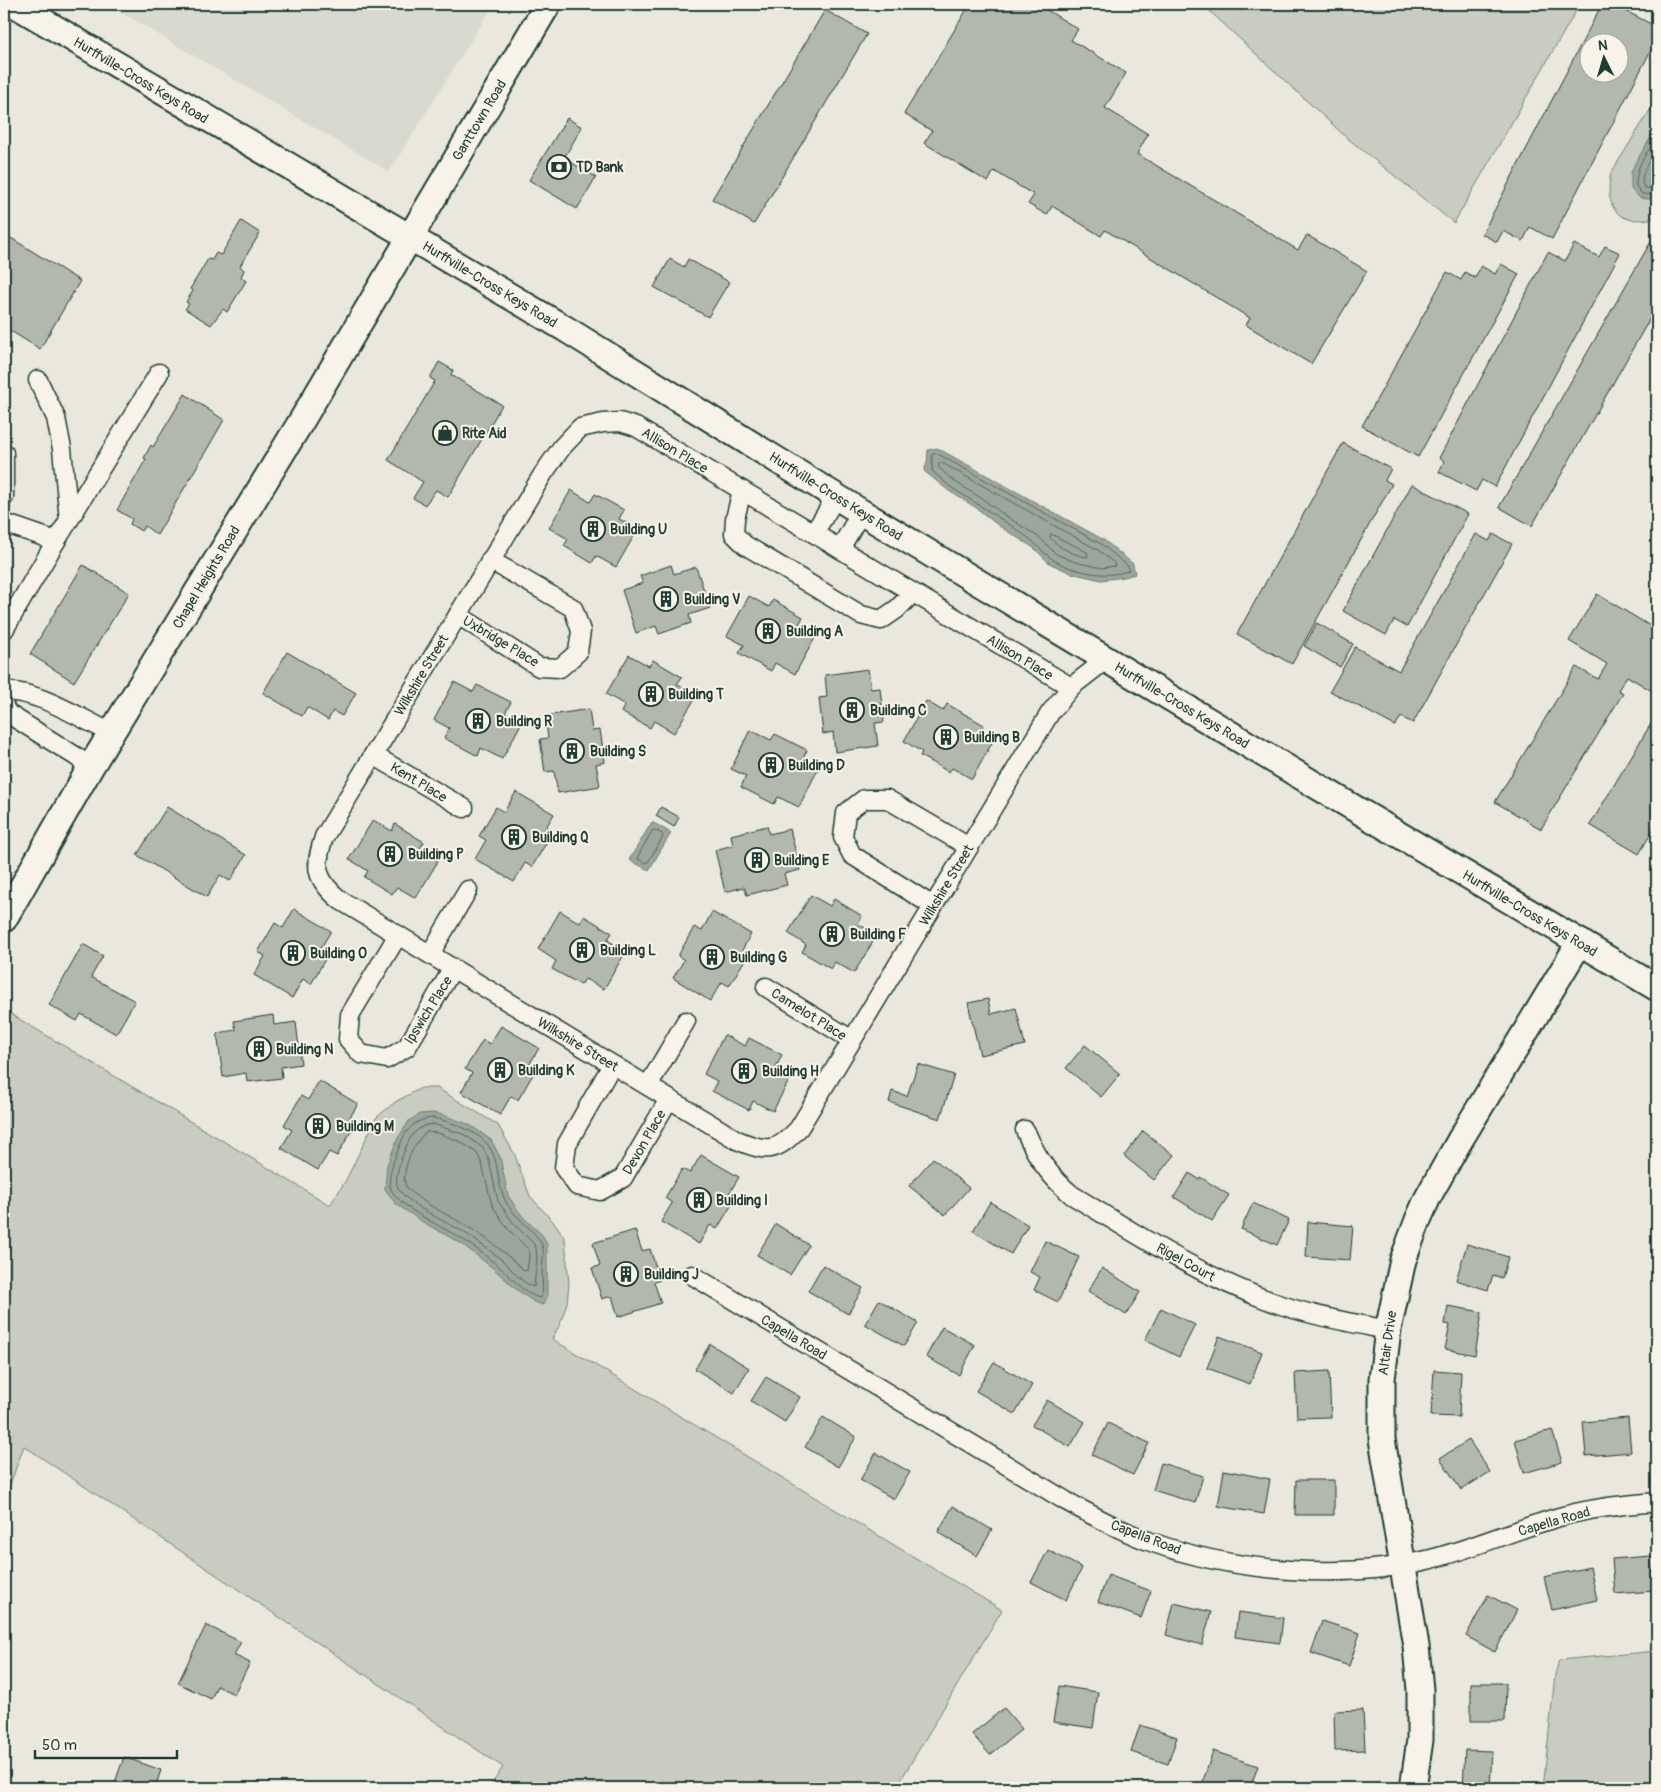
<svg xmlns="http://www.w3.org/2000/svg" width="1661" height="1792" font-family="Pangolin,sans-serif">
  <style>
    .built { fill: #d9dacf }
    .green { fill: #c8ccc1; stroke: #74847a }
    .water { fill: #9ca69c; stroke: #6a7c72 }
    .lines { fill: none; stroke-linecap: round; stroke-linejoin: round }
    .shore { stroke: #51675e; stroke-width: 1 }
    .building { fill: #b2b8ae; stroke: #1f3d34; fill-rule: evenodd }
    .street-casing { stroke: #1f3d34; stroke-width: 21 }
    .secondary-casing { stroke: #1f3d34; stroke-width: 29 }
    .street { stroke: #f7f3e8; stroke-width: 18 }
    .secondary { stroke: #f7f3e8; stroke-width: 25 }
    .labels { text-anchor: middle; stroke-width: 4; stroke-linejoin: round; paint-order: stroke }
    .street-label { font-size: 14px; fill: #1f3d34; stroke: #f7f3e8 }
    .poi-label { font-size: 14px; font-weight: bold; fill: #1f3d34; stroke: #f7f3e8; text-anchor: start }
  </style>
  <rect width="100%" height="100%" fill="#eae8dd"/>
  <filter id="ink" filterUnits="userSpaceOnUse"><feTurbulence type="fractalNoise" baseFrequency=".02" numOctaves="2"/><feDisplacementMap in="SourceGraphic" scale="10" xChannelSelector="R" yChannelSelector="G"/><feConvolveMatrix kernelMatrix="1 2 1 2 8 2 1 2 1" color-interpolation-filters="sRGB"/></filter>
  <g filter="url(#ink)">
    <polygon class="built" points="107,4 494,4 389,172"/>
    <g class="green">
      <polygon points="1202,4 1580,4 1454,223 1347,138"/>
      <path d="M1657,99V218C1649,219 1638,221 1629,219C1608,214 1607,190 1611,173Z"/>
      <polygon points="4,1010 330,1205 346,1180 376,1118 395,1102 421,1088 437,1088 498,1125 514,1153 530,1196 557,1226 565,1239 569,1284 567,1303 560,1324 552,1339 1002,1610 896,1788 489,1788 503,1767 24,1446 4,1501"/>
      <polygon points="1657,1651 1657,1788 1543,1788 1555,1675 1559,1660"/>
    </g>
    <g class="water">
      <polygon points="1657,128 1657,200 1640,198 1631,189 1631,173 1635,163"/>
      <polygon points="937,448 1104,540 1133,564 1135,574 1124,577 1101,580 1071,573 1049,563 1034,548 999,526 975,507 949,491 924,471 927,463 928,450"/>
      <polygon points="652,822 671,833 649,870 629,860"/>
      <polygon points="433,1113 443,1115 470,1125 491,1140 500,1157 508,1196 523,1217 543,1236 547,1245 547,1298 543,1305 534,1302 516,1289 494,1269 462,1244 423,1222 396,1204 385,1189 387,1165 397,1140 409,1121 420,1114"/>
    </g>
    <g class="lines">
      <g class="shore">
        <path d="M1657,137C1646,155 1636,164 1636,186L1642,194L1657,195"/>
        <path d="M1657,149C1650,160 1642,169 1642,183L1645,188L1657,189"/>
        <path d="M936,453L1101,544L1128,566L1129,570C1110,580 1069,571 1052,559C1042,552 1036,543 1026,536C1002,519 977,504 952,488C945,483 939,476 932,471V455Z"/>
        <polygon points="939,463 942,463 1098,550 1114,563 1115,566 1102,568 1075,562 1056,554 1040,538 1006,516 981,498 955,482 939,468"/>
        <path d="M1051,534L1087,552L1088,556L1086,557C1071,554 1060,548 1050,538Z"/>
        <polygon points="655,830 662,834 663,837 648,862 645,863 638,859 638,856 652,831"/>
        <path d="M433,1118C449,1121 477,1131 487,1144C500,1159 496,1181 504,1198C511,1216 537,1231 542,1245C545,1254 542,1263 542,1272C542,1280 544,1291 541,1298C526,1297 508,1273 496,1264C486,1256 476,1248 465,1241C446,1228 400,1209 391,1189C386,1178 396,1155 400,1145C407,1128 415,1119 433,1118Z"/>
        <path d="M433,1124L465,1135L483,1148L489,1161L498,1201L514,1224L533,1243L536,1248L537,1258L534,1287C522,1284 511,1268 502,1260C491,1251 479,1243 468,1235C450,1223 408,1206 398,1188C393,1178 402,1157 406,1147C411,1134 419,1125 433,1124Z"/>
        <path d="M427,1132L438,1133L461,1142L477,1153L482,1164L492,1205L508,1229L529,1250V1257L527,1271L524,1270C507,1255 490,1240 470,1228C453,1217 421,1203 408,1189C397,1178 414,1139 427,1132Z"/>
      </g>
    </g>
    <g class="building">
      <polygon points="970,4 1044,4 1042,7 1078,29 1071,40 1126,73 1105,108 1148,134 1137,154 1298,250 1307,235 1367,271 1311,364 1246,325 1250,318 1105,230 1101,236 1052,206 1047,215 1028,204 1034,195 994,171 988,182 924,143 932,131 904,114"/>
      <path d="M1602,4H1612L1657,27L1654,37L1657,39L1552,239L1530,227L1523,241L1503,231L1497,242L1482,234ZM1588,42H1618V72H1588Z"/>
      <polygon points="825,10 867,34 754,224 712,199"/>
      <polygon points="567,118 582,127 564,158 596,177 577,209 529,180"/>
      <polygon points="241,221 260,233 240,266 244,270 241,277 246,281 227,312 223,309 211,325 185,309 189,304 186,302 193,291 190,289 208,259 212,260 216,253 221,255"/>
      <polygon points="1657,231 1657,306 1532,526 1499,507"/>
      <polygon points="11,238 80,281 40,349 4,327 4,242 7,244"/>
      <polygon points="1574,244 1599,257 1605,246 1620,253 1495,487 1482,480 1476,491 1439,472 1444,461 1439,458 1548,252 1565,261"/>
      <polygon points="670,259 684,267 688,259 729,282 708,317 654,287"/>
      <polygon points="1501,264 1519,274 1418,457 1362,426 1447,272 1461,280 1465,272 1475,278 1481,266 1495,274"/>
      <polygon points="439,362 453,370 451,375 502,405 448,497 436,490 425,505 413,498 423,482 388,460 435,381 430,378"/>
      <polygon points="185,394 224,420 157,535 145,526 141,531 130,524 132,519 117,510 146,459 144,458 151,445 153,447"/>
      <polygon points="1343,443 1391,469 1385,480 1392,484 1292,664 1237,634"/>
      <polygon points="1412,484 1468,514 1407,627 1394,620 1386,635 1343,611"/>
      <polygon points="571,490 590,502 595,494 624,510 619,519 638,529 616,567 596,556 592,563 564,546 568,539 549,528"/>
      <polygon points="1476,534 1489,541 1493,534 1512,544 1413,723 1401,717 1395,726 1330,691 1355,647 1399,671"/>
      <polygon points="83,565 129,593 74,682 30,654"/>
      <polygon points="671,565 674,574 696,567 710,608 689,615 691,623 659,634 656,626 636,633 622,590 643,583 640,576"/>
      <polygon points="1597,594 1657,630 1657,694 1627,676 1618,690 1623,693 1541,829 1495,802 1576,667 1598,679 1607,664 1569,641"/>
      <polygon points="749,596 769,607 773,600 803,617 798,626 816,636 795,674 775,663 771,671 739,653 744,645 727,636"/>
      <polygon points="1317,623 1353,644 1340,667 1304,646"/>
      <polygon points="287,652 356,693 342,716 333,711 328,720 307,707 302,716 263,693"/>
      <polygon points="629,655 649,666 653,660 682,677 677,684 697,695 674,733 654,721 650,728 621,712 625,705 606,694"/>
      <polygon points="868,669 871,689 880,688 884,722 875,723 878,746 835,752 833,732 823,734 819,698 827,697 825,675"/>
      <polygon points="454,682 473,692 477,685 511,702 505,713 522,722 502,759 481,748 478,756 444,738 449,728 434,720"/>
      <polygon points="926,701 943,711 947,704 984,725 979,734 993,741 972,779 952,768 949,772 920,756 922,752 904,741"/>
      <polygon points="589,709 592,731 600,730 605,762 596,764 600,786 558,793 554,771 545,772 540,739 548,738 545,716"/>
      <polygon points="1652,722 1657,725 1657,823 1639,854 1590,825"/>
      <polygon points="750,730 771,740 775,734 807,750 802,761 818,769 799,807 778,797 774,804 741,787 746,776 731,769"/>
      <polygon points="516,792 554,814 542,834 549,838 532,867 525,863 514,882 475,859 486,840 479,836 496,807 504,812"/>
      <polygon points="167,807 246,855 230,881 220,875 207,897 137,855"/>
      <polygon points="661,807 679,817 674,827 656,816"/>
      <polygon points="373,820 392,831 395,824 424,842 419,850 438,861 416,898 397,887 392,894 364,877 368,871 349,859"/>
      <polygon points="767,826 769,834 790,829 800,870 784,874 787,885 747,895 744,887 725,892 715,850 733,845 731,835"/>
      <polygon points="811,895 830,906 834,899 862,916 858,924 877,935 854,973 835,962 831,969 802,952 806,945 788,933"/>
      <polygon points="294,909 331,931 320,949 328,954 311,984 303,979 292,998 254,975 265,956 258,952 275,923 283,928"/>
      <polygon points="560,911 580,923 584,916 612,933 607,940 626,951 604,989 585,979 581,985 552,969 556,961 538,949"/>
      <polygon points="712,912 751,934 740,954 746,958 729,986 722,982 710,1001 673,978 684,960 678,956 694,927 702,931"/>
      <polygon points="83,944 103,956 91,977 135,1001 116,1034 81,1014 77,1021 49,1005"/>
      <polygon points="988,999 991,1014 1016,1008 1025,1045 980,1055 968,1003"/>
      <polygon points="273,1015 274,1025 296,1022 301,1064 281,1067 282,1078 247,1082 246,1073 223,1077 217,1033 236,1030 234,1021"/>
      <polygon points="501,1026 539,1048 528,1067 535,1071 518,1100 511,1096 500,1115 461,1092 472,1073 465,1069 483,1040 490,1044"/>
      <polygon points="724,1035 745,1046 749,1038 782,1055 776,1067 792,1075 773,1111 753,1101 749,1110 712,1091 717,1081 704,1074"/>
      <polygon points="1085,1045 1120,1074 1101,1097 1066,1068"/>
      <polygon points="918,1064 954,1075 940,1119 889,1102 892,1091 907,1096"/>
      <polygon points="319,1081 358,1104 346,1124 353,1128 337,1156 329,1152 318,1170 281,1148 292,1130 284,1125 301,1096 308,1100"/>
      <polygon points="1143,1131 1174,1155 1154,1180 1124,1156"/>
      <polygon points="701,1155 739,1177 727,1197 734,1201 717,1229 710,1225 699,1244 661,1222 672,1203 665,1198 682,1169 690,1173"/>
      <polygon points="933,1158 969,1188 945,1215 909,1186"/>
      <polygon points="1189,1173 1199,1179 1200,1177 1229,1195 1212,1221 1174,1197"/>
      <polygon points="990,1202 1028,1225 1011,1254 973,1231"/>
      <polygon points="1253,1203 1289,1220 1277,1245 1241,1229"/>
      <polygon points="1308,1222 1353,1226 1350,1260 1306,1257"/>
      <polygon points="776,1224 809,1245 790,1275 757,1255"/>
      <polygon points="635,1230 642,1251 650,1249 660,1280 654,1282 661,1303 618,1317 612,1296 602,1299 592,1268 600,1266 593,1243"/>
      <polygon points="1045,1241 1079,1257 1058,1302 1034,1290 1040,1277 1030,1272"/>
      <polygon points="1467,1244 1508,1257 1502,1278 1493,1275 1488,1290 1456,1280"/>
      <polygon points="823,1265 863,1288 848,1314 808,1291"/>
      <polygon points="1102,1268 1140,1292 1126,1315 1088,1291"/>
      <polygon points="879,1300 918,1323 904,1346 865,1324"/>
      <polygon points="1448,1306 1482,1312 1475,1355 1445,1349 1450,1325 1445,1324"/>
      <polygon points="1161,1308 1195,1325 1179,1357 1145,1340"/>
      <polygon points="942,1327 975,1345 959,1375 926,1357"/>
      <polygon points="1219,1336 1262,1352 1250,1384 1207,1368"/>
      <polygon points="710,1344 749,1368 734,1393 695,1369"/>
      <polygon points="994,1362 1032,1385 1015,1414 976,1391"/>
      <polygon points="1434,1370 1461,1372 1459,1417 1431,1416"/>
      <polygon points="1329,1371 1331,1417 1297,1418 1295,1373"/>
      <polygon points="766,1377 800,1397 785,1422 751,1401"/>
      <polygon points="1047,1400 1085,1422 1070,1447 1032,1425"/>
      <polygon points="823,1417 856,1437 838,1467 805,1447"/>
      <polygon points="1628,1418 1631,1452 1586,1456 1583,1422"/>
      <polygon points="1108,1423 1149,1443 1133,1475 1092,1455"/>
      <polygon points="1657,1426 1657,1455 1656,1455 1653,1427"/>
      <polygon points="1552,1430 1562,1462 1524,1473 1515,1440"/>
      <polygon points="1469,1440 1490,1472 1461,1490 1440,1458"/>
      <polygon points="876,1453 910,1472 894,1499 860,1480"/>
      <polygon points="1161,1463 1203,1476 1195,1503 1153,1490"/>
      <polygon points="1224,1470 1270,1479 1264,1514 1218,1506"/>
      <polygon points="1296,1480 1334,1480 1334,1515 1295,1515"/>
      <polygon points="953,1506 992,1530 977,1556 938,1532"/>
      <polygon points="1048,1550 1082,1568 1066,1600 1031,1582"/>
      <polygon points="1651,1556 1654,1591 1615,1594 1612,1559"/>
      <polygon points="1590,1567 1597,1600 1552,1610 1544,1577"/>
      <polygon points="1108,1575 1151,1591 1141,1618 1098,1602"/>
      <polygon points="1488,1595 1517,1610 1495,1652 1466,1636"/>
      <polygon points="1174,1603 1211,1612 1202,1645 1166,1635"/>
      <polygon points="1238,1612 1283,1618 1280,1643 1235,1637"/>
      <polygon points="1322,1621 1360,1633 1349,1666 1311,1653"/>
      <polygon points="206,1625 241,1642 234,1655 250,1663 234,1694 217,1686 211,1699 178,1683"/>
      <polygon points="1471,1683 1506,1683 1505,1721 1471,1721"/>
      <polygon points="1059,1686 1098,1692 1093,1728 1053,1722"/>
      <polygon points="1004,1708 1022,1729 990,1755 972,1734"/>
      <polygon points="1363,1710 1365,1750 1335,1751 1334,1711"/>
      <polygon points="1140,1725 1177,1737 1168,1764 1131,1752"/>
      <polygon points="1465,1750 1492,1751 1490,1788 1463,1788"/>
      <polygon points="1213,1751 1258,1766 1250,1788 1214,1788 1202,1784"/>
      <polygon points="124,1757 161,1770 155,1788 113,1788"/>
    </g>
    <g class="lines">
      <defs>
        <g id="street">
          <polyline points="4,453 4,497"/>
          <polyline points="742,490 735,519 734,534 745,545 861,615 881,620 897,609 913,593"/>
          <polyline points="69,520 159,373"/>
          <polyline points="4,523 56,541 69,520 62,449 56,418 38,380"/>
          <polyline points="814,533 836,497"/>
          <polyline points="840,549 861,512"/>
          <polyline points="458,615 539,667 560,668 578,652 581,631 573,608 490,560"/>
          <polyline points="4,630 56,541"/>
          <path d="M1071,687L636,427L620,422L603,423L580,428L562,447L543,474L324,837C314,867 315,879 340,900L737,1140C767,1153 777,1152 799,1128L1050,713L1071,687L1107,659"/>
          <path d="M4,692C34,688 83,720 112,733"/>
          <polyline points="4,706 7,713 77,757 90,768"/>
          <polyline points="373,755 464,808"/>
          <polyline points="933,906 852,855 843,837 846,813 864,799 887,799 969,847"/>
          <polyline points="398,935 350,1015 348,1039 361,1054 387,1059 407,1047 453,968"/>
          <polyline points="430,954 468,890"/>
          <polyline points="766,987 852,1040"/>
          <polyline points="612,1065 567,1144 564,1168 577,1186 600,1191 623,1178 669,1099"/>
          <polyline points="648,1086 686,1021"/>
          <path d="M1025,1130C1037,1158 1049,1176 1072,1195C1136,1234 1199,1275 1270,1301C1307,1315 1348,1322 1388,1330"/>
          <path d="M692,1275L1066,1501C1093,1516 1121,1531 1151,1542C1234,1572 1345,1581 1431,1559C1470,1549 1507,1533 1546,1521C1582,1509 1619,1505 1657,1502"/>
        </g>
        <g id="secondary">
          <polyline points="14,4 564,328 861,512 1317,786 1657,988"/>
          <polyline points="4,919 90,768 299,425 548,4"/>
          <polyline points="1413,1788 1420,1740 1420,1690 1416,1646 1382,1439 1382,1379 1388,1330 1403,1260 1418,1220 1428,1197 1460,1140 1580,942"/>
        </g>
      </defs>
      <use href="#street" class="street-casing"/>
      <use href="#secondary" class="secondary-casing"/>
      <use href="#street" class="street"/>
      <use href="#secondary" class="secondary"/>
    </g>
  </g>
  <defs>
    <symbol id="bank-ring" viewBox="-11 -11 22 22"><circle r="9.5" fill="#f7f3e8" stroke="#1f3d34" stroke-width="1.5"/><path d="M-6-4H6V4H-6ZM0-2.3a2.3 2.3 0 1 0 0 4.6a2.3 2.3 0 1 0 0-4.6Z" fill="#1f3d34"/></symbol>
    <symbol id="shop-ring" viewBox="-11 -11 22 22"><circle r="9.5" fill="#f7f3e8" stroke="#1f3d34" stroke-width="1.5"/><path d="M-5-2.5h2.3a2.7 3.5 0 0 1 5.4 0H5L5.5 6h-11ZM-1.5-2.5h3a1.5 2.3 0 0 0-3 0Z" fill="#1f3d34"/></symbol>
    <symbol id="building-ring" viewBox="-11 -11 22 22"><circle r="9.5" fill="#f7f3e8" stroke="#1f3d34" stroke-width="1.5"/><path d="M-4-6H4V6H1V3H-1V6H-4ZM-2.5-4.3h1.7v1.8h-1.7ZM.8-4.3h1.7v1.8H.8ZM-2.5-1h1.7V.8h-1.7ZM.8-1h1.7V.8H.8Z" fill="#1f3d34"/></symbol>
  </defs>
  <g fill-rule="evenodd">
    <use href="#bank-ring" x="545" y="153" width="28" height="28"/>
    <use href="#shop-ring" x="431" y="419" width="28" height="28"/>
    <use href="#building-ring" x="579" y="515" width="28" height="28"/>
    <use href="#building-ring" x="652" y="585" width="28" height="28"/>
    <use href="#building-ring" x="754" y="617" width="28" height="28"/>
    <use href="#building-ring" x="637" y="680" width="28" height="28"/>
    <use href="#building-ring" x="838" y="696" width="28" height="28"/>
    <use href="#building-ring" x="464" y="707" width="28" height="28"/>
    <use href="#building-ring" x="932" y="723" width="28" height="28"/>
    <use href="#building-ring" x="558" y="737" width="28" height="28"/>
    <use href="#building-ring" x="757" y="751" width="28" height="28"/>
    <use href="#building-ring" x="500" y="823" width="28" height="28"/>
    <use href="#building-ring" x="376" y="840" width="28" height="28"/>
    <use href="#building-ring" x="743" y="846" width="28" height="28"/>
    <use href="#building-ring" x="818" y="920" width="28" height="28"/>
    <use href="#building-ring" x="568" y="936" width="28" height="28"/>
    <use href="#building-ring" x="279" y="939" width="28" height="28"/>
    <use href="#building-ring" x="698" y="943" width="28" height="28"/>
    <use href="#building-ring" x="245" y="1035" width="28" height="28"/>
    <use href="#building-ring" x="486" y="1056" width="28" height="28"/>
    <use href="#building-ring" x="730" y="1057" width="28" height="28"/>
    <use href="#building-ring" x="304" y="1112" width="28" height="28"/>
    <use href="#building-ring" x="685" y="1186" width="28" height="28"/>
    <use href="#building-ring" x="612" y="1260" width="28" height="28"/>
  </g>
  <g class="labels">
    <g class="street-label">
      <text transform="translate(141 80) rotate(31)" y="5">Hurffville-Cross Keys Road</text>
      <text transform="translate(479 120) rotate(-59)" y="5">Ganttown Road</text>
      <text transform="translate(490 284) rotate(31)" y="5">Hurffville-Cross Keys Road</text>
      <text transform="translate(675 450) rotate(31)" y="5">Allison Place</text>
      <text transform="translate(836 496) rotate(32)" y="5">Hurffville-Cross Keys Road</text>
      <text transform="translate(206 577) rotate(-59)" y="5">Chapel Heights Road</text>
      <text transform="translate(501 641) rotate(31)" y="5">Uxbridge Place</text>
      <text transform="translate(1020 657) rotate(31)" y="5">Allison Place</text>
      <text transform="translate(421 675) rotate(-59)" y="5">Wilkshire Street</text>
      <text transform="translate(1182 705) rotate(31)" y="5">Hurffville-Cross Keys Road</text>
      <text transform="translate(419 782) rotate(31)" y="5">Kent Place</text>
      <text transform="translate(946 885) rotate(-59)" y="5">Wilkshire Street</text>
      <text transform="translate(1530 913) rotate(31)" y="5">Hurffville-Cross Keys Road</text>
      <text transform="translate(428 1010) rotate(-58)" y="5">Ipswich Place</text>
      <text transform="translate(809 1014) rotate(32)" y="5">Camelot Place</text>
      <text transform="translate(578 1044) rotate(31)" y="5">Wilkshire Street</text>
      <text transform="translate(644 1142) rotate(-60)" y="5">Devon Place</text>
      <text transform="translate(1186 1262) rotate(29)" y="5">Rigel Court</text>
      <text transform="translate(794 1337) rotate(31)" y="5">Capella Road</text>
      <text transform="translate(1387 1343) rotate(-82)" y="5">Altair Drive</text>
      <text transform="translate(1554 1521) rotate(-16)" y="5">Capella Road</text>
      <text transform="translate(1146 1537) rotate(21)" y="5">Capella Road</text>
    </g>
    <g class="poi-label">
      <text x="576" y="172">TD Bank</text>
      <text x="462" y="438">Rite Aid</text>
      <text x="610" y="534">Building U</text>
      <text x="684" y="604">Building V</text>
      <text x="786" y="636">Building A</text>
      <text x="668" y="699">Building T</text>
      <text x="870" y="715">Building C</text>
      <text x="496" y="726">Building R</text>
      <text x="964" y="742">Building B</text>
      <text x="590" y="756">Building S</text>
      <text x="788" y="770">Building D</text>
      <text x="532" y="842">Building Q</text>
      <text x="408" y="859">Building P</text>
      <text x="774" y="865">Building E</text>
      <text x="850" y="939">Building F</text>
      <text x="600" y="955">Building L</text>
      <text x="310" y="958">Building O</text>
      <text x="730" y="962">Building G</text>
      <text x="276" y="1054">Building N</text>
      <text x="518" y="1075">Building K</text>
      <text x="762" y="1076">Building H</text>
      <text x="336" y="1131">Building M</text>
      <text x="716" y="1205">Building I</text>
      <text x="644" y="1279">Building J</text>
    </g>
  </g>
  <rect width="1661" height="1792" fill="none" stroke="#f7f3e8" stroke-width="20"/>
  <rect x="10" y="10" width="1641" height="1772" fill="none" stroke="#1f3d34" stroke-width="2" filter="url(#ink)"/>
  <g transform="translate(1604 58) rotate(355)"><circle r="24" fill="#f7f3e8" stroke="#a1aaa0"/>
  <path d="M0-4L9 19L0 12L-9 19Z" fill="#1f3d34"/>
  <text y="-8" font-size="14" font-weight="bold" text-anchor="middle" fill="#1f3d34">N</text>
  </g>
  <path d="M35 1750v8h142v-8" fill="none" stroke="#1f3d34" stroke-width="2.5"/>
  <text x="42" y="1750" font-size="15" fill="#1f3d34" stroke="#f7f3e8" stroke-width="4" paint-order="stroke">50 m</text>
</svg>
